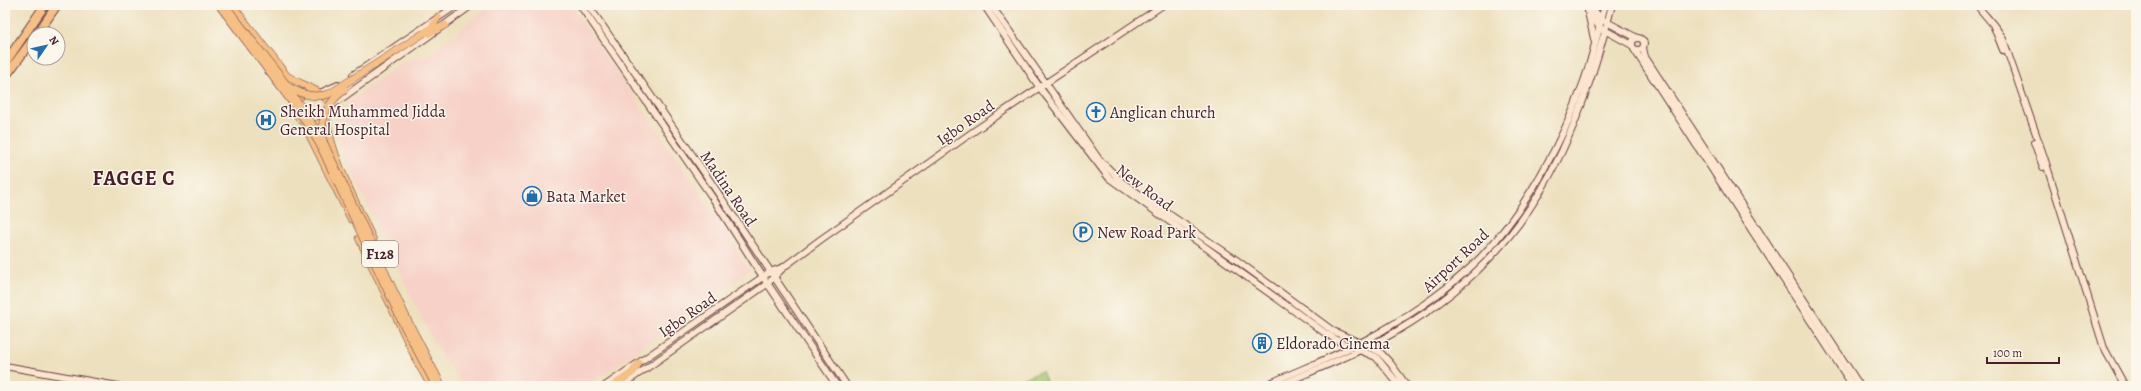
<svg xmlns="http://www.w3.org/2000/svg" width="2141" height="391" font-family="Alegreya,serif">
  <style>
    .built { fill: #f7d1c7 }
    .pitch { fill: #a3c66f; stroke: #76724d }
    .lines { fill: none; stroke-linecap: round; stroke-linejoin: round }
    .secondary-casing { stroke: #623c41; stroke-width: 8 }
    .primary-casing { stroke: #623c41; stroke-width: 8 }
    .highway-casing { stroke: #623c41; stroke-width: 10 }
    .secondary { stroke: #fbe5cf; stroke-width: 6 }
    .primary { stroke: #f5bf86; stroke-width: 7 }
    .highway { stroke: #f5bf86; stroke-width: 8 }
    .primary-bridge-casing { stroke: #623c41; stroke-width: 8; stroke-linecap: butt }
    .primary-bridge { stroke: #f5bf86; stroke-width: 7 }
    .labels { text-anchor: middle; stroke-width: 3; stroke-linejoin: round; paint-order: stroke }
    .shield { fill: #fbf7ec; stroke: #7f6065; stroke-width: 1 }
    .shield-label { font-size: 15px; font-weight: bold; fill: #4a1f2b }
    .poi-label { font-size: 16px; fill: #4a1f2b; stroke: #fbf7ec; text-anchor: start }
    .street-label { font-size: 16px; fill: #4a1f2b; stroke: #fbf7ec }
    .district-label { font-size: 20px; font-weight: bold; letter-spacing: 1px; fill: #4a1f2b; stroke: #fbf7ec }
  </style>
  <rect width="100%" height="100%" fill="#fbf7ec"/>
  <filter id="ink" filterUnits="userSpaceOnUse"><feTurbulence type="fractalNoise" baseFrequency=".025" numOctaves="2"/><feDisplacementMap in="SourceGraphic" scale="8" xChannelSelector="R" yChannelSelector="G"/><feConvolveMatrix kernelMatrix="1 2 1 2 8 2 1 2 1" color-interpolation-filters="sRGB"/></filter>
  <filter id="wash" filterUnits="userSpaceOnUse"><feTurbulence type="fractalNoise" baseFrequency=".012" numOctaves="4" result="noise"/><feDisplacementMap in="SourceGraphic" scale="16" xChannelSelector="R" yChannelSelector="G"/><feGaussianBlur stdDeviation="0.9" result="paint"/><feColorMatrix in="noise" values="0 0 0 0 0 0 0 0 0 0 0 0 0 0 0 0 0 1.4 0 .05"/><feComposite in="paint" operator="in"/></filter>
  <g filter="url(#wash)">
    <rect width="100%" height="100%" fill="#ede0be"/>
    <polygon class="built" points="491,5 571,5 712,210 750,270 587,386 463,386 434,343 341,151 340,119 350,101 405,61 427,56"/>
    <polygon class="pitch" points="1042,371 1048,386 1005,386"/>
  </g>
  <g filter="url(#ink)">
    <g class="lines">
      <defs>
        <g id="secondary">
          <polyline points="580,5 714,200 763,277 837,386"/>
          <polyline points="588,5 702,169 847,386"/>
          <polyline points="984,5 1040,88 1109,178 1325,333 1340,342 1376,357 1400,386"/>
          <polyline points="991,5 1098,158 1123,183 1235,259 1333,331 1380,352 1391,364 1407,386"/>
          <polyline points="1586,5 1599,27 1632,45"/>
          <polyline points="1590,5 1601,19 1637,38"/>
          <path d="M1977,5C1985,16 1997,27 2003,39L2044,157L2104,348L2125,386"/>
          <polyline points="1588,12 1595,43"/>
          <polyline points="1994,27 2003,50"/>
          <circle cx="1638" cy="44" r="6"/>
          <polyline points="1643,48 1645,57 1860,386"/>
          <polyline points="1634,49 1853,386"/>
          <polyline points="353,75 457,5"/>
          <polyline points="320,93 338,85"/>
          <polyline points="331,106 472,5"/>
          <polyline points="2034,142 2043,167"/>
          <polyline points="5,366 118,386"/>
          <polyline points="605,386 770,272 784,267"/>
          <polyline points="621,386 767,284 785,266 820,240 977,129 1163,5"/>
          <path d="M1264,386C1303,368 1345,353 1382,331C1417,310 1452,287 1481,257C1524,212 1564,140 1584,81C1593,56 1598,30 1605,5"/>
          <path d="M1279,386C1318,368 1360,353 1397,331C1529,253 1575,147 1612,5"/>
        </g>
        <g id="primary">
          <path d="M232,5L286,75C297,84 326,91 329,104C335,128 293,135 296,103L303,93L316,91"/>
          <polyline points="424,33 432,27 438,17"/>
          <polyline points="429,33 445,25"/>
          <path d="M326,118C333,161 355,200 373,240"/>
          <polyline points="306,128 351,219"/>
          <polyline points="359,238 418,363 431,386"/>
          <polyline points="613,386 632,373 639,363"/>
        </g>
        <g id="highway">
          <polyline points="37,34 57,5"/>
          <polyline points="5,63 45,5"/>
          <polyline points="5,77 34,38"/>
        </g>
      </defs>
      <use href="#secondary" class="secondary-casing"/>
      <use href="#primary" class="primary-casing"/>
      <use href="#highway" class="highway-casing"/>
      <use href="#secondary" class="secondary"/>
      <use href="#primary" class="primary"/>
      <use href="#highway" class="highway"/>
      <defs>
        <g id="primary-bridge">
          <polyline points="219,5 300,113 320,145 402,322 436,386"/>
          <polyline points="225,5 286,84 324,143 407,319 442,386"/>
          <path d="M289,87C303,95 313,98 329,94L424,33"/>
          <path d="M323,139C319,119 329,100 345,90"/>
        </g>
      </defs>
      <use href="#primary-bridge" class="primary-bridge-casing"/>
      <use href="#primary-bridge" class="primary-bridge"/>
    </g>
  </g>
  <defs>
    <symbol id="church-ring" viewBox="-11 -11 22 22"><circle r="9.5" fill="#fbf7ec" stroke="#1f6fb2" stroke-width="1.5"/><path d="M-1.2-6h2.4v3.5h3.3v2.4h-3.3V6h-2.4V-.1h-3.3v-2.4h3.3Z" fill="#1f6fb2"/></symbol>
    <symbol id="hospital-ring" viewBox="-11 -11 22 22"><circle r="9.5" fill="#fbf7ec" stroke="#1f6fb2" stroke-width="1.5"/><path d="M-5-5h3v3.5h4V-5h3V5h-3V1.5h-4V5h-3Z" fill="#1f6fb2"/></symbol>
    <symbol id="shop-ring" viewBox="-11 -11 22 22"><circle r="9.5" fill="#fbf7ec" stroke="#1f6fb2" stroke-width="1.5"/><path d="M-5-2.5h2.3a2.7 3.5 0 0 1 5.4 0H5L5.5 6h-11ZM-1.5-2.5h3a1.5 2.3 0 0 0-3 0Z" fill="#1f6fb2"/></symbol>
    <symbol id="parking-ring" viewBox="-11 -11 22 22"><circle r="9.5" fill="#fbf7ec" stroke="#1f6fb2" stroke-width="1.5"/><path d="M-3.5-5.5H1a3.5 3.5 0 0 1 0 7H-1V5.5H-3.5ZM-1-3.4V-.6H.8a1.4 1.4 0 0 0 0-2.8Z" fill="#1f6fb2"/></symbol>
    <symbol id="building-ring" viewBox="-11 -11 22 22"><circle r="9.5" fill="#fbf7ec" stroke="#1f6fb2" stroke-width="1.5"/><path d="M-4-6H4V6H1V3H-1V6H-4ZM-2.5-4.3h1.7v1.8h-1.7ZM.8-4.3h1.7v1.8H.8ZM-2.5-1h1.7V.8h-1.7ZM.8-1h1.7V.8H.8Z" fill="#1f6fb2"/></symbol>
  </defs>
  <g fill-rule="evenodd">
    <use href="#church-ring" x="1085" y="101" width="22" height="22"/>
    <use href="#hospital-ring" x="255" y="109" width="22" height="22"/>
    <use href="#shop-ring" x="521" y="185" width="22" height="22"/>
    <use href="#parking-ring" x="1072" y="221" width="22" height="22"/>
    <use href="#building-ring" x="1251" y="332" width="22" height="22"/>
  </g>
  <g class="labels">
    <rect class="shield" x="362" y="241" width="36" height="26" rx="3"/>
    <g class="shield-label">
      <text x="380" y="259">F128</text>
    </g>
    <g class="poi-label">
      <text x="280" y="117">Sheikh Muhammed Jidda<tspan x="280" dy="18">General Hospital</tspan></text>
      <text x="1110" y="118">Anglican church</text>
      <text x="546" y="202">Bata Market</text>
      <text x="1097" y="238">New Road Park</text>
      <text x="1276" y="349">Eldorado Cinema</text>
    </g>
    <g class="street-label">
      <text transform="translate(965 122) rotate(-35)" y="6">Igbo Road</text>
      <text transform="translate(1145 187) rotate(37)" y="6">New Road</text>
      <text transform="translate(729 188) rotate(56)" y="6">Madina Road</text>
      <text transform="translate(1455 260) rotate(-43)" y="6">Airport Road</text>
      <text transform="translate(687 314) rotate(-35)" y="6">Igbo Road</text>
    </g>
    <g class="district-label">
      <text x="134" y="185">FAGGE C</text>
    </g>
  </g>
  <rect width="2141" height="391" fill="none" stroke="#fbf7ec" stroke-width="20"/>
  <g transform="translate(46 46) rotate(56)"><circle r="19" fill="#fbf7ec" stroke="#b4a19f"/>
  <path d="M0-3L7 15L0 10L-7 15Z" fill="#1f6fb2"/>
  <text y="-6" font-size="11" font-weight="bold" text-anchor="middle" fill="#4a1f2b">N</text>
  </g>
  <path d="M1987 357v6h72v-6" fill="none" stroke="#4a1f2b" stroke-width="2"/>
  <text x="1993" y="357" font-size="12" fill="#4a1f2b" stroke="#fbf7ec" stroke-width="3" paint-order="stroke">100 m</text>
</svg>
